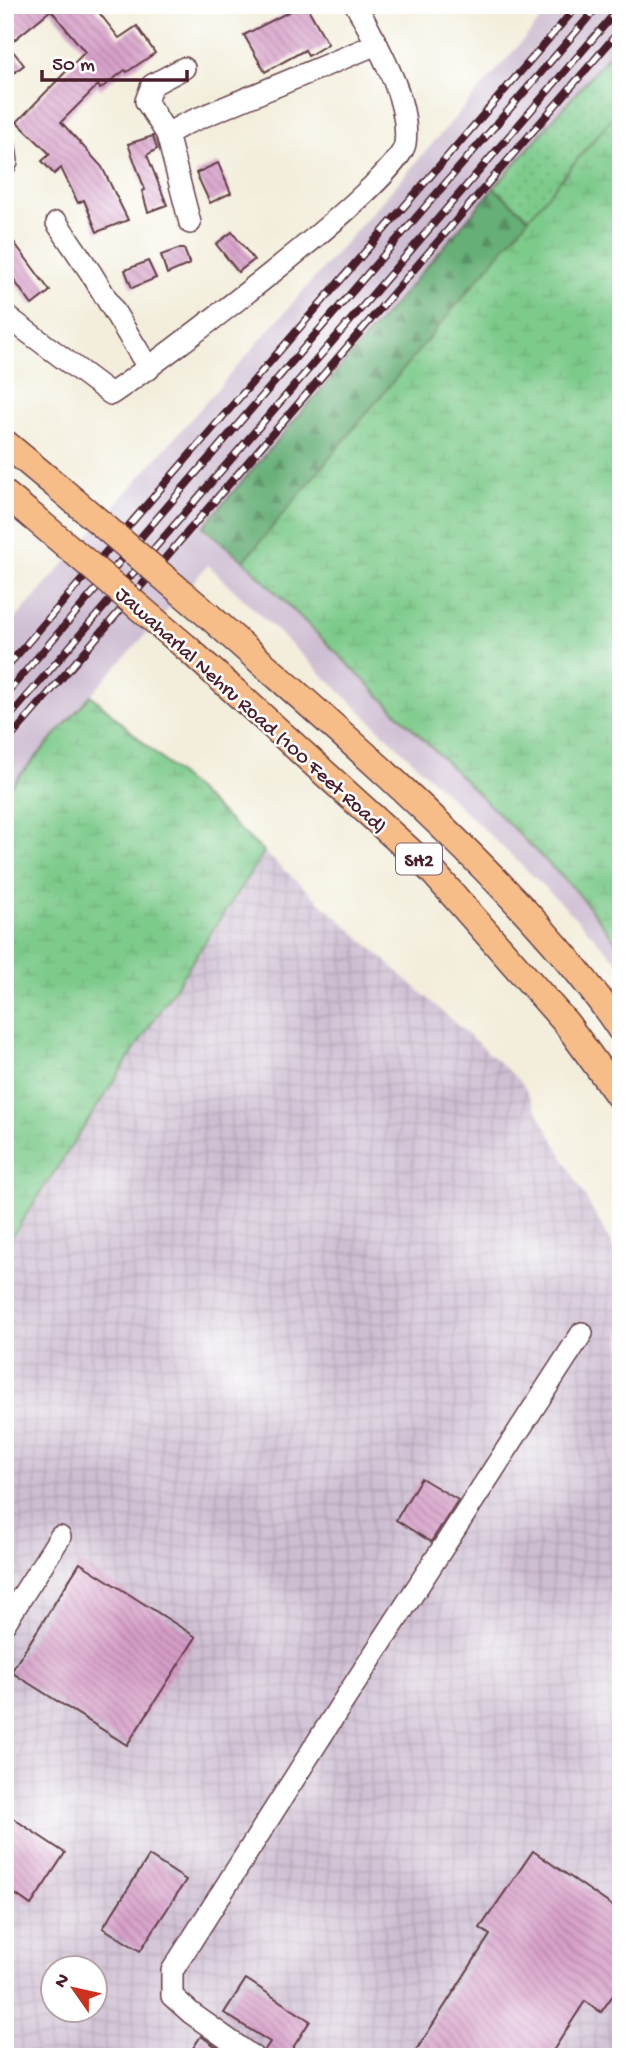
<svg xmlns="http://www.w3.org/2000/svg" width="626" height="2062" font-family="'Gochi Hand',sans-serif">
  <style>
    .industrial { fill: url(#industrial-grid); fill-rule: evenodd }
    .railway { fill: #cebed2 }
    .green { fill: url(#green-dots); stroke: #64755b; stroke-width: 2 }
    .forest { fill: url(#forest-firs); stroke: #586751; stroke-width: 2 }
    .wetland { fill: url(#wetland-marsh); stroke: #64755b; stroke-width: 2 }
    .building { fill: url(#building-back-hatch) }
    .lines { fill: none; stroke-linecap: round; stroke-linejoin: round }
    .minor-casing { stroke: #633e46; stroke-width: 24 }
    .major-casing { stroke: #633e46; stroke-width: 29 }
    .minor { stroke: #fff; stroke-width: 21 }
    .major { stroke: #f7bd88; stroke-width: 26 }
    .rail-casing { stroke: #4a1f2b; stroke-width: 8 }
    .rail { stroke: #fff; stroke-width: 5; stroke-dasharray: 16; stroke-linecap: butt }
    .major-bridge-casing { stroke: #633e46; stroke-width: 29; stroke-linecap: butt }
    .major-bridge { stroke: #f7bd88; stroke-width: 26 }
    .labels { text-anchor: middle; stroke-width: 5; stroke-linejoin: round; paint-order: stroke }
    .shield { fill: #fff; stroke: #80626b; stroke-width: 2 }
    .shield-label { font-size: 19px; font-weight: bold; fill: #4a1f2b }
    .street-label { font-size: 21px; fill: #4a1f2b; stroke: #fff }
  </style>
  <defs>
    <pattern id="industrial-grid" width="8" height="8" patternUnits="userSpaceOnUse" patternTransform="scale(1.75)"><rect width="8" height="8" fill="#cebed2"/><path d="M0 4h8M4 0v8" fill="none" stroke="#b2a3b4"/></pattern>
    <pattern id="green-dots" width="8" height="8" patternUnits="userSpaceOnUse" patternTransform="scale(1.75)"><rect width="8" height="8" fill="#7dcb8b"/><path d="M2 2h.1M6 6h.1" fill="none" stroke="#6eae78" stroke-width="1.8" stroke-linecap="round"/></pattern>
    <pattern id="forest-firs" width="22" height="20" patternUnits="userSpaceOnUse" patternTransform="scale(1.75)"><rect width="22" height="20" fill="#66af77"/><path d="M5 1l3.5 6h-7zM16 11l3.5 6h-7z" fill="#568e62"/></pattern>
    <pattern id="wetland-marsh" width="20" height="14" patternUnits="userSpaceOnUse" patternTransform="scale(1.75)"><rect width="20" height="14" fill="#7dcb8b"/><path d="M1 5h8M5 5V1M11 12h8M15 12V8" fill="none" stroke="#6eae78"/></pattern>
    <pattern id="building-back-hatch" width="6" height="6" patternUnits="userSpaceOnUse" patternTransform="scale(1.75)"><rect width="6" height="6" fill="#d69dc7"/><path d="M-1 5l2 2M0 0l6 6M5-1l2 2" fill="none" stroke="#b07fa2"/></pattern>
  </defs>
  <rect width="100%" height="100%" fill="#fff"/>
  <filter id="ink" filterUnits="userSpaceOnUse"><feTurbulence type="fractalNoise" baseFrequency=".0143" numOctaves="2"/><feDisplacementMap in="SourceGraphic" scale="14" xChannelSelector="R" yChannelSelector="G"/><feConvolveMatrix kernelMatrix="1 2 1 2 8 2 1 2 1" color-interpolation-filters="sRGB"/></filter>
  <filter id="wash" filterUnits="userSpaceOnUse"><feTurbulence type="fractalNoise" baseFrequency=".00686" numOctaves="4" result="noise"/><feDisplacementMap in="SourceGraphic" scale="28" xChannelSelector="R" yChannelSelector="G"/><feGaussianBlur stdDeviation="1.57" result="paint"/><feColorMatrix in="noise" values="0 0 0 0 0 0 0 0 0 0 0 0 0 0 0 0 0 1.4 0 .05"/><feComposite in="paint" operator="in"/></filter>
  <g filter="url(#wash)">
    <rect width="100%" height="100%" fill="#f3eedc"/>
    <path class="industrial" d="M264,852L521,1082L621,1261V2057H5V1247ZM52,1968H94V2010H52Z"/>
    <polygon class="railway" points="554,5 621,5 621,965 565,907 208,565 91,695 264,852 5,1247 5,631"/>
    <polygon class="green" points="621,41 621,107 530,219 494,188"/>
    <polygon class="forest" points="494,188 530,219 244,561 203,527"/>
    <g class="wetland">
      <polygon points="621,107 621,948 577,892 244,561"/>
      <polygon points="91,695 264,852 5,1247 5,792"/>
    </g>
    <g id="blocks">
      <g class="building">
        <polygon points="23,5 93,5 119,38 137,26 155,53 127,72 125,70 100,89 98,85 61,122 102,167 128,220 97,232 84,200 78,203 61,168 54,174 42,161 50,154 17,122 85,52 51,10 8,45 24,65 5,80 5,20"/>
        <polygon points="302,5 306,5 328,44 308,56 305,50 265,72 244,35"/>
        <polygon points="153,136 157,149 147,155 167,205 148,212 142,191 145,190 128,144"/>
        <polygon points="218,163 231,193 210,203 196,173"/>
        <polygon points="5,230 50,291 32,305 5,268"/>
        <polygon points="232,232 254,260 238,272 216,244"/>
        <polygon points="178,249 184,249 190,264 167,274 161,255"/>
        <polygon points="148,261 156,278 132,288 125,270"/>
        <polygon points="421,1478 458,1500 431,1542 396,1520"/>
        <polygon points="80,1563 196,1637 127,1745 11,1672"/>
        <polygon points="5,1813 65,1853 31,1905 5,1887"/>
        <polygon points="533,1851 621,1912 621,1984 601,2012 585,2001 549,2057 412,2057 490,1935 480,1928"/>
        <polygon points="149,1856 186,1880 140,1951 103,1928"/>
        <polygon points="246,1979 310,2021 287,2057 266,2057 264,2051 270,2042 224,2013"/>
        <polygon points="201,2036 230,2057 187,2057"/>
      </g>
    </g>
  </g>
  <g filter="url(#ink)">
    <use href="#blocks" fill-opacity="0" stroke="#633e46" stroke-width="2"/>
    <g class="lines">
      <defs>
        <g id="minor">
          <polyline points="167,134 146,101 152,85 184,68"/>
          <polyline points="5,147 7,162 5,165"/>
          <polyline points="57,223 91,273 149,369"/>
          <polyline points="190,223 167,134 185,124 377,44"/>
          <path d="M5,315L111,394C154,365 400,182 405,144C411,100 376,43 356,5"/>
          <polyline points="5,1623 60,1537"/>
          <polyline points="253,2057 191,2013 172,1996 172,1971 339,1708 582,1333"/>
        </g>
        <g id="major">
          <polyline points="5,443 58,487"/>
          <polyline points="5,494 32,516"/>
          <path d="M209,616C310,706 413,793 506,891C548,935 587,979 621,1030"/>
          <polyline points="187,648 431,870 566,1023 621,1099"/>
        </g>
      </defs>
      <use href="#minor" class="minor-casing"/>
      <use href="#major" class="major-casing"/>
      <use href="#minor" class="minor"/>
      <use href="#major" class="major"/>
      <defs>
        <g id="rail">
          <polyline points="5,669 578,5"/>
          <polyline points="5,695 599,5"/>
          <polyline points="5,722 621,6"/>
          <polyline points="5,744 621,29"/>
        </g>
      </defs>
      <use href="#rail" class="rail-casing"/>
      <use href="#rail" class="rail"/>
      <defs>
        <g id="major-bridge">
          <polyline points="58,487 209,616"/>
          <polyline points="32,516 187,648"/>
        </g>
      </defs>
      <use href="#major-bridge" class="major-bridge-casing"/>
      <use href="#major-bridge" class="major-bridge"/>
    </g>
  </g>
  <g class="labels">
    <rect class="shield" x="396" y="843.5" width="46" height="31" rx="5"/>
    <g class="shield-label">
      <text x="419" y="866">SH2</text>
    </g>
    <g class="street-label">
      <text transform="translate(252 709) rotate(42)" y="7">Jawaharlal Nehru Road (100 Feet Road)</text>
    </g>
  </g>
  <rect width="626" height="2062" fill="none" stroke="#fff" stroke-width="28"/>
  <g transform="translate(74 1989) rotate(304)"><circle r="33" fill="#ffffff" stroke="#b7a5aa" stroke-width="2"/>
  <path d="M0-5L12 26L0 18L-12 26Z" fill="#c8321e"/>
  <text y="-10" font-size="19" font-weight="bold" text-anchor="middle" fill="#4a1f2b">N</text>
  </g>
  <path d="M42 70v10h145v-10" fill="none" stroke="#4a1f2b" stroke-width="3.5"/>
  <text x="52" y="70" font-size="21" fill="#4a1f2b" stroke="#ffffff" stroke-width="5" paint-order="stroke">50 m</text>
</svg>
